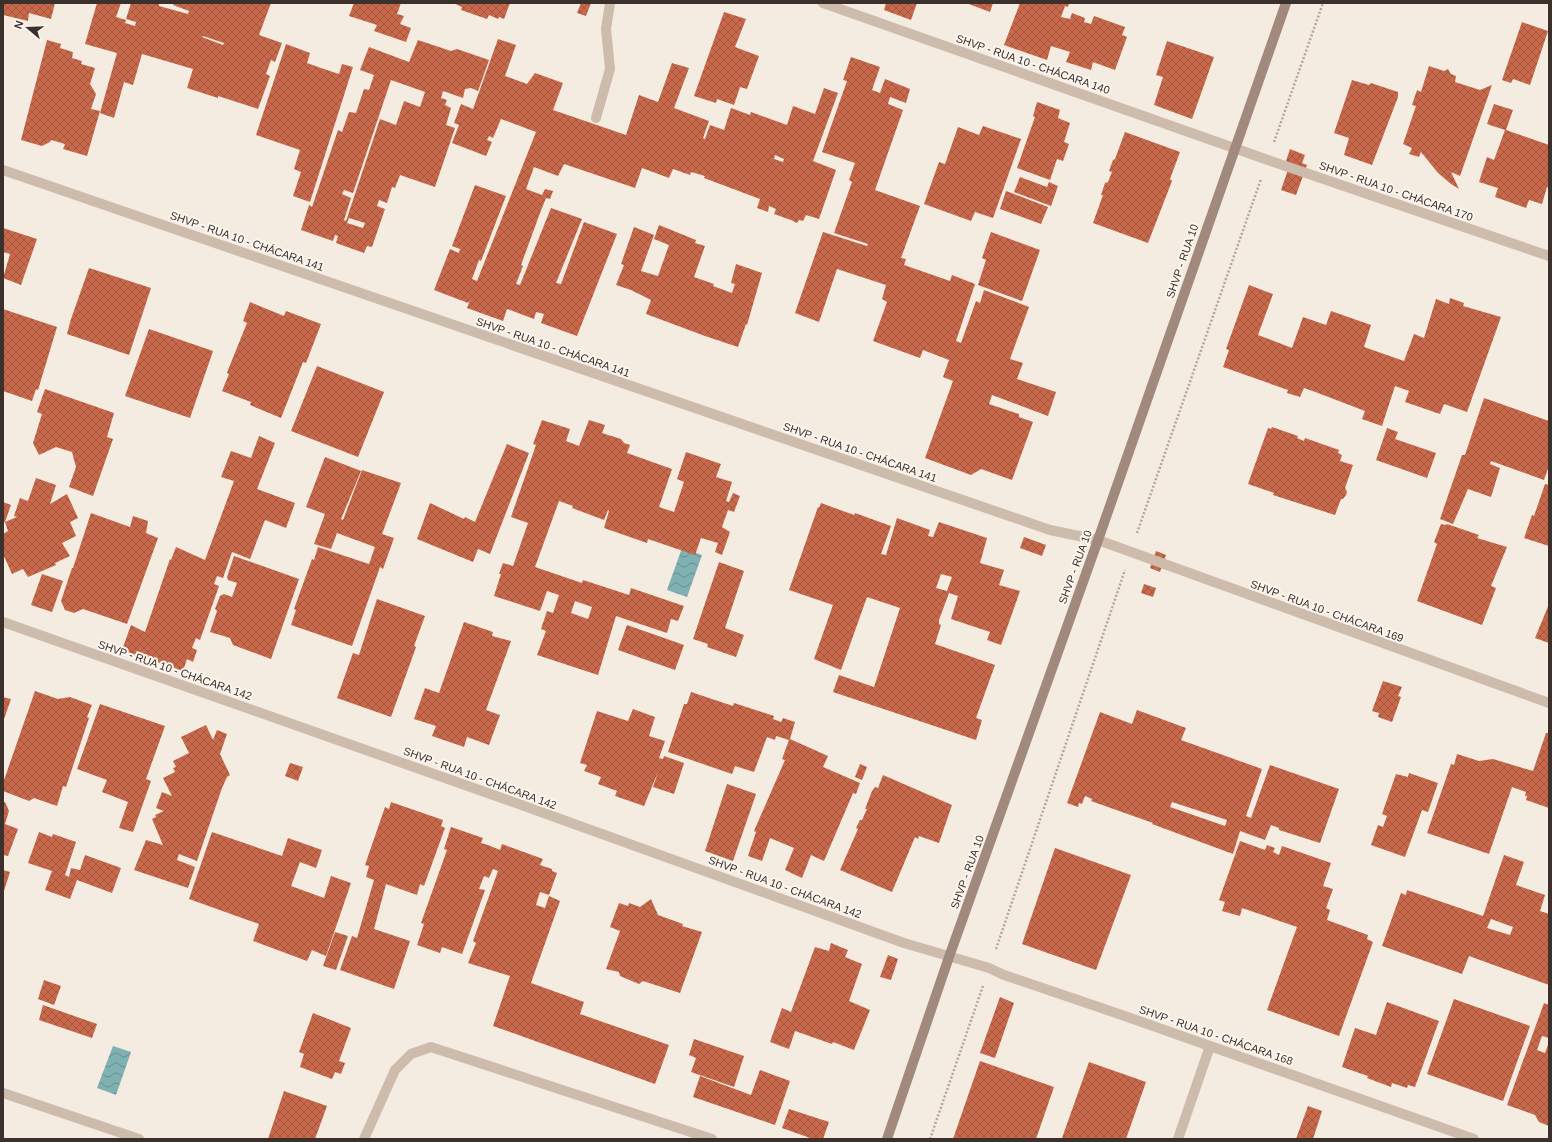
<svg xmlns="http://www.w3.org/2000/svg" width="1552" height="1142" font-family="Helvetica,sans-serif">
  <style>
    .water { fill: url(#water-waves) }
    .building { fill: url(#building-cross-hatch); fill-rule: evenodd }
    .lines { fill: none; stroke-linecap: round; stroke-linejoin: round }
    .path { stroke: #b9a596; stroke-width: 2.5; stroke-dasharray: 2 2; stroke-linecap: butt }
    .lane { stroke: #cdbbac; stroke-width: 10 }
    .street { stroke: #cdbbac; stroke-width: 10 }
    .secondary { stroke: #a18a7d; stroke-width: 10 }
    .labels { text-anchor: middle; stroke-width: 4; stroke-linejoin: round; paint-order: stroke }
    .street-label { font-size: 11px; fill: #3b302b; stroke: #fbf5ee }
  </style>
  <defs>
    <pattern id="water-waves" width="16" height="10" patternUnits="userSpaceOnUse"><rect width="16" height="10" fill="#7fb0b2"/><path d="M0 5q4-4 8 0t8 0" fill="none" stroke="#699091"/></pattern>
    <pattern id="building-cross-hatch" width="8" height="8" patternUnits="userSpaceOnUse"><rect width="8" height="8" fill="#c8694b"/><path d="M0 0l8 8M0 8l8-8" fill="none" stroke="#a4573f"/></pattern>
  </defs>
  <rect width="100%" height="100%" fill="#f4ebe1"/>
  <g class="water">
    <polygon points="682,548 702,555 687,597 667,590"/>
    <polygon points="113,1046 131,1052 116,1095 97,1088"/>
  </g>
  <g class="building">
    <polygon points="3,3 55,3 51,19 29,13 28,21 3,15"/>
    <path d="M97,3H121L116,17L126,20L125,23L135,26L136,22L126,19L131,3H159V6L188,14L189,11L173,5L174,3H271L259,35L282,43L275,62L271,60L266,74L270,76L258,109L218,96V98L187,88L193,69L142,54L133,85L124,82L114,118L100,113L117,53L85,44ZM203,36L224,43L223,45L202,37Z"/>
    <polygon points="354,3 401,3 397,14 404,16 400,24 411,28 406,42 374,31 377,25 349,16"/>
    <polygon points="453,3 510,3 504,19 499,17 498,19 489,15 487,19 461,10 462,7"/>
    <polygon points="581,3 591,3 586,16 577,13"/>
    <polygon points="886,3 917,3 911,20 884,10"/>
    <polygon points="966,3 993,3 990,12"/>
    <polygon points="1020,3 1069,3 1068,7 1065,6 1061,17 1070,19 1072,13 1085,18 1084,22 1091,24 1094,16 1125,27 1122,35 1127,37 1115,70 1093,62 1091,70 1066,62 1070,52 1051,46 1047,60 1004,45"/>
    <polygon points="724,12 746,19 735,47 759,56 747,89 740,87 734,105 717,99 716,103 694,96"/>
    <polygon points="1522,22 1548,31 1530,85 1513,79 1511,83 1502,80"/>
    <path d="M498,39L516,45L505,76L527,84L535,73L563,83L553,110L626,135L639,95L658,102L672,63L689,68L674,108L709,121L703,138L705,139L710,125L724,130L731,108L750,115L751,112L787,125L793,106L815,114L824,88L838,93L813,161L836,170L819,219L806,215L803,221L799,220L797,223L791,220L774,214L776,209L769,206L768,212L757,208L760,199L704,178L705,176L691,172L690,175L673,169L669,178L642,168L635,188L564,164L558,176L534,167L526,189L542,195L545,189L553,191L550,199L546,198L540,213L521,265L523,266L516,284L520,285L551,208L582,219L556,283L561,284L584,222L617,234L577,336L541,323L544,314L536,312L534,319L507,309L503,321L467,308L470,300L468,303L434,290L450,249L459,253L460,249L452,246L475,185L506,196L481,261L479,260L472,279L477,281L536,132L501,119L493,138L489,136L487,140L492,142L486,156L452,143L459,125L454,123L461,104L473,109ZM775,155L784,159L783,162L774,159Z"/>
    <polygon points="47,40 61,44 60,48 73,52 72,58 82,61 81,64 95,68 90,84 96,94 91,109 100,111 87,156 63,149 65,144 51,140 50,142 42,146 21,140"/>
    <path d="M418,40L451,51L457,49L489,60L478,91L471,88L465,89L463,98L443,91L441,98L447,100L445,105L451,108L446,125L455,128L435,187L400,175L395,188L392,187L387,203L379,200L377,206L385,209L372,247L367,246L364,253L336,243L338,236L335,235L333,241L301,230L309,205L312,207L338,130L342,132L349,112L356,113L364,89L369,90L374,75L360,70L369,47L409,62ZM391,80L425,92L420,107L404,101L396,125L380,119L346,221L344,220L351,198L342,194L344,190L353,193ZM349,218L365,223L363,228L347,223Z"/>
    <polygon points="1167,41 1214,57 1192,119 1154,105 1163,77 1156,75"/>
    <polygon points="286,44 310,53 307,63 318,67 339,74 342,64 353,67 310,202 293,196 301,172 294,169 300,150 256,135"/>
    <polygon points="851,57 880,67 872,90 880,93 885,79 910,89 906,103 890,97 888,104 903,110 875,190 920,206 901,258 906,259 904,265 950,281 952,275 975,284 956,341 961,343 976,301 980,303 984,290 1029,307 1010,359 1023,363 1017,379 1056,392 1048,416 992,395 989,404 1019,414 1019,417 1033,422 1012,480 981,469 971,475 925,458 953,381 943,377 949,360 923,350 920,358 873,341 887,302 882,299 886,285 837,269 819,322 795,313 823,232 867,246 868,244 834,233 852,182 849,180 855,163 822,152 847,81 843,80"/>
    <polygon points="1429,66 1444,71 1448,69 1451,74 1456,76 1455,82 1480,90 1492,85 1460,176 1451,172 1459,189 1451,184 1438,173 1421,152 1419,157 1409,154 1412,148 1403,144 1416,106 1412,105 1417,90 1421,92"/>
    <polygon points="1352,80 1369,85 1371,83 1398,92 1398,97 1372,165 1344,155 1349,138 1334,133"/>
    <polygon points="1037,102 1060,110 1058,118 1070,123 1064,142 1069,144 1063,161 1057,159 1050,180 1017,168 1035,117 1033,116"/>
    <polygon points="1494,104 1513,110 1506,130 1549,145 1549,188 1547,187 1542,204 1529,200 1526,208 1495,197 1498,188 1479,182 1487,157 1494,160 1505,130 1487,124"/>
    <polygon points="983,126 1021,139 993,218 975,212 971,221 924,204 939,162 945,164 958,127 979,135"/>
    <polygon points="1125,132 1180,152 1170,179 1172,181 1148,243 1093,223 1103,195 1101,195 1105,183 1108,182 1112,172 1109,171 1113,160 1115,159"/>
    <polygon points="1290,149 1305,155 1302,163 1307,165 1296,195 1281,190 1290,164 1286,161"/>
    <polygon points="1020,177 1047,187 1049,182 1058,186 1051,206 1014,192"/>
    <polygon points="1006,191 1048,207 1041,224 1000,209"/>
    <polygon points="659,225 696,240 695,243 705,246 694,277 714,284 713,286 732,293 735,284 731,283 736,264 762,273 747,325 746,324 738,347 705,336 646,314 651,300 631,290 616,285 624,265 621,264 634,227 654,235 641,271 658,276 669,245 654,239"/>
    <polygon points="3,228 37,239 21,285 3,278 10,254 3,252"/>
    <polygon points="991,232 1040,250 1022,301 978,285 986,260 982,258"/>
    <polygon points="89,268 151,288 129,355 67,334 71,319"/>
    <polygon points="1249,285 1273,294 1258,335 1292,348 1303,317 1326,325 1331,311 1371,325 1364,347 1404,361 1414,334 1424,338 1436,299 1449,304 1450,298 1464,303 1463,306 1501,317 1467,412 1444,404 1440,414 1405,402 1409,391 1395,386 1382,426 1362,419 1365,411 1318,393 1304,388 1300,397 1287,393 1288,390 1223,367 1229,350 1226,349"/>
    <polygon points="250,302 284,316 286,311 321,324 306,363 303,362 281,418 250,405 251,402 222,391 229,374 227,373 228,370 247,323 243,321"/>
    <polygon points="3,309 57,327 38,390 36,389 32,401 3,391"/>
    <polygon points="149,329 213,351 190,418 125,396"/>
    <polygon points="317,366 384,392 358,457 291,431"/>
    <polygon points="45,389 114,413 107,437 113,439 93,496 69,487 76,467 72,452 56,447 39,455 33,443 42,414 37,412"/>
    <polygon points="1484,398 1549,421 1549,466 1544,480 1491,461 1490,464 1500,468 1491,497 1468,489 1453,524 1440,519 1462,455 1465,455"/>
    <path d="M542,420L570,429L566,441L579,446L589,420L605,425L602,433L621,439L624,443L630,445L627,453L672,469L659,507L674,512L684,482L677,479L686,452L721,464L716,477L732,482L726,501L729,502L733,493L740,496L734,512L728,510L722,527L730,532L722,555L715,552L718,543L701,538L695,555L648,539L647,543L604,528L609,511L608,510L604,520L572,508L573,506L559,501L535,567L582,583L583,580L629,595L631,588L684,606L678,621L671,619L667,633L616,616L598,675L537,655L546,631L541,629L547,611L553,613L559,595L547,591L540,611L494,596L501,574H499L503,563L513,566L528,523L511,517L536,445L533,444ZM575,601L592,607L588,619L571,613Z"/>
    <polygon points="1272,427 1298,436 1297,438 1304,441 1305,438 1339,450 1338,453 1342,455 1340,461 1353,465 1345,488 1347,492 1346,495 1343,499 1341,499 1335,515 1273,495 1274,493 1248,484 1268,428 1271,429"/>
    <polygon points="1387,428 1398,432 1395,439 1436,453 1427,478 1376,460"/>
    <polygon points="259,436 275,443 257,489 295,503 286,528 265,520 250,559 232,552 223,578 217,576 214,584 219,586 200,640 196,638 192,648 197,650 193,662 187,659 183,671 122,650 131,625 145,632 170,559 171,560 176,547 205,560 234,481 221,477 231,451 251,458"/>
    <polygon points="507,444 529,453 490,554 478,549 473,562 417,539 430,503 464,519 465,517 475,522"/>
    <polygon points="325,457 361,471 341,519 343,520 362,470 401,483 382,534 394,538 383,569 380,567 352,646 291,625 296,610 294,609 312,559 314,560 318,547 369,564 375,547 337,533 331,549 314,544 325,514 306,507"/>
    <polygon points="36,478 56,485 50,504 67,494 78,518 70,522 76,536 62,543 70,556 55,563 56,565 28,577 23,569 12,574 3,554 3,534 8,531 5,522 3,522 3,502 11,505 5,522 17,517 14,516 20,498 28,501"/>
    <polygon points="1545,484 1549,485 1549,546 1524,538 1532,515 1534,516"/>
    <path d="M821,503L854,515L855,513L891,526L881,554L886,555L897,518L930,530L928,536L933,537L939,522L987,538L980,563L1004,570L999,585L1020,591L1001,645L987,640L990,632L951,619L958,596L949,593L939,620V624L941,625L935,644L995,665L976,718L982,720L976,740L833,692L839,675L874,687L900,608L867,597L841,670L814,659L833,605L789,590L818,507L819,508ZM941,574L952,577L947,591L936,588Z"/>
    <polygon points="91,513 130,527 133,516 148,521 146,533 158,538 127,624 83,609 74,613 65,610 61,601 72,568 73,568"/>
    <polygon points="1441,524 1446,525 1447,524 1479,535 1477,538 1507,547 1491,586 1496,588 1482,625 1417,601 1437,544 1434,542"/>
    <polygon points="1024,537 1046,545 1042,556 1020,548"/>
    <polygon points="1156,551 1166,555 1160,572 1150,568"/>
    <polygon points="234,556 299,579 271,659 233,645 230,638 210,632 217,611 215,609 220,596 224,594 232,597 237,583 228,580 227,577"/>
    <polygon points="719,562 744,571 725,628 744,635 736,657 707,647 708,644 693,639"/>
    <polygon points="42,574 63,581 52,612 31,605"/>
    <polygon points="1144,584 1156,588 1153,597 1141,593"/>
    <polygon points="377,599 425,616 414,646 416,647 391,717 337,698 353,653 359,655"/>
    <polygon points="1549,604 1549,643 1535,638"/>
    <polygon points="464,622 493,632 492,636 511,641 486,710 500,715 489,745 467,737 464,747 432,736 436,726 414,719 425,688 439,693"/>
    <polygon points="627,625 684,645 675,670 618,650"/>
    <polygon points="1383,681 1402,687 1398,696 1401,697 1392,722 1378,717 1379,713 1372,711"/>
    <polygon points="35,691 58,699 70,697 92,705 87,717 89,718 66,787 63,786 57,806 34,798 29,801 3,791 3,783"/>
    <polygon points="691,692 733,706 734,703 774,716 773,719 781,722 783,718 795,722 790,739 828,756 823,767 860,783 856,794 853,793 824,861 811,855 802,878 785,870 794,848 770,838 762,861 748,856 756,832 754,831 785,760 782,759 789,740 776,736 775,740 767,737 754,772 735,766 732,774 668,752 684,704 687,704"/>
    <polygon points="3,697 11,699 3,722"/>
    <polygon points="100,704 165,726 146,779 151,781 133,832 119,828 128,802 102,792 107,780 77,769"/>
    <polygon points="633,709 655,717 649,736 665,741 659,758 663,759 664,756 684,763 674,794 653,787 658,772 644,806 615,796 617,791 598,784 601,777 584,771 587,765 580,763 597,711 628,721"/>
    <path d="M1137,710L1186,728L1181,740L1262,769L1246,816L1251,818L1270,765L1339,789L1320,843L1279,830V828L1271,825L1265,840L1240,831L1233,854L1152,824L1153,823L1091,801L1092,799L1085,796L1082,804L1079,803L1078,807L1067,803L1100,712L1132,724ZM1172,802L1227,820L1225,826L1170,807Z"/>
    <polygon points="206,725 213,740 217,730 227,734 220,754 230,775 227,777 222,788 197,861 179,854 177,860 195,867 188,888 134,870 146,840 163,845 152,819 156,817 155,815 164,811 156,808 162,792 172,796 163,778 175,772 173,768 176,767 173,761 189,753 181,737"/>
    <polygon points="1546,733 1549,733 1549,808 1526,800 1527,796 1525,796 1526,792 1512,787 1489,854 1427,833 1451,764 1454,765 1457,754 1479,761 1493,759 1533,771"/>
    <polygon points="290,763 303,767 298,781 285,776"/>
    <polygon points="860,764 867,767 862,780 855,777"/>
    <polygon points="1409,773 1438,783 1428,812 1422,810 1405,857 1371,845 1378,825 1383,827 1387,816 1382,814 1396,774 1408,777"/>
    <polygon points="883,775 952,805 939,843 919,836 918,839 915,837 892,892 840,870 858,829 856,828 860,820 862,820 867,809 865,809 872,791 875,787 878,788"/>
    <polygon points="727,784 756,794 733,861 705,851"/>
    <polygon points="3,802 5,802 9,811 5,824 18,829 8,856 3,855"/>
    <polygon points="391,802 443,820 441,826 445,828 424,886 420,884 417,895 386,884 374,929 410,941 394,989 340,970 352,936 357,938 374,880 366,877 369,866 365,865 385,807 389,809"/>
    <polygon points="451,827 483,838 481,843 488,845 500,850 502,844 543,859 540,865 552,869 552,871 557,873 549,895 540,892 536,905 545,908 549,896 560,901 531,983 584,1002 580,1014 669,1045 655,1084 493,1026 510,976 468,963 476,943 473,941 498,871 493,869 489,878 484,876 479,889 485,890 462,954 442,947 440,953 417,945 424,924 421,923 447,850 444,849"/>
    <polygon points="39,832 52,837 53,834 76,842 65,875 69,877 71,868 80,870 85,855 121,868 112,893 77,880 70,899 45,890 52,871 28,863"/>
    <polygon points="212,832 282,856 288,838 322,850 316,868 300,862 291,886 324,898 331,876 351,883 326,956 312,950 307,961 253,941 259,924 189,899"/>
    <polygon points="1240,841 1265,850 1267,845 1275,848 1273,852 1279,855 1282,846 1331,863 1323,886 1333,889 1326,908 1330,910 1327,920 1368,935 1367,939 1373,942 1339,1036 1267,1010 1297,927 1242,908 1240,916 1222,911 1225,902 1219,900"/>
    <polygon points="1055,848 1131,875 1096,970 1022,944"/>
    <path d="M1504,855L1524,862L1516,885L1545,895L1540,911L1549,914V985L1469,956L1462,974L1382,946L1401,893L1406,895L1407,890L1483,916ZM1491,919L1513,927L1510,935L1487,928Z"/>
    <polygon points="3,870 10,872 3,894"/>
    <polygon points="651,899 658,915 683,924 682,926 702,932 680,993 643,981 639,984 620,976 619,972 606,969 620,931 610,927 619,903 628,906 629,903 640,907"/>
    <polygon points="335,932 348,936 336,970 323,966"/>
    <polygon points="831,943 848,950 845,957 862,964 849,1001 870,1010 854,1050 833,1042 832,1044 795,1031 789,1049 770,1042 782,1008 791,1012 815,947 829,951"/>
    <polygon points="888,955 898,959 891,980 880,977"/>
    <polygon points="44,980 61,986 54,1005 38,999"/>
    <polygon points="1000,997 1014,1003 995,1058 980,1053"/>
    <polygon points="1454,999 1530,1026 1503,1101 1427,1074"/>
    <polygon points="1387,1002 1439,1021 1415,1087 1408,1085 1407,1088 1392,1083 1391,1087 1367,1078 1368,1076 1342,1067 1355,1028 1376,1035"/>
    <polygon points="1544,1003 1549,1005 1549,1038 1542,1036 1537,1050 1545,1053 1549,1042 1549,1126 1539,1122 1535,1115 1507,1105"/>
    <polygon points="43,1005 97,1024 92,1038 39,1020"/>
    <polygon points="313,1013 351,1028 339,1061 345,1063 341,1074 335,1072 332,1079 300,1067 304,1054 299,1052"/>
    <polygon points="694,1039 744,1056 734,1087 691,1072 696,1058 689,1055"/>
    <polygon points="980,1061 1054,1087 1036,1139 953,1139"/>
    <polygon points="1089,1062 1146,1082 1126,1139 1062,1138"/>
    <polygon points="760,1070 790,1081 775,1125 693,1097 700,1076 751,1095"/>
    <polygon points="284,1091 327,1106 315,1139 268,1139"/>
    <polygon points="1308,1106 1322,1111 1313,1139 1296,1139"/>
    <polygon points="789,1109 829,1122 823,1139 813,1139 782,1128"/>
  </g>
  <g class="lines">
    <g class="path">
      <polyline points="1274,142 1323,3"/>
      <polyline points="1137,533 1261,179"/>
      <polyline points="996,949 1125,570"/>
      <polyline points="930,1139 983,986"/>
    </g>
    <g class="lane">
      <polyline points="596,118 610,69 606,29 610,3"/>
      <polyline points="364,1139 395,1070 411,1054 431,1047 712,1139"/>
      <polyline points="1178,1139 1210,1046"/>
    </g>
    <g class="street">
      <polyline points="823,3 1268,160 1549,256"/>
      <polyline points="3,170 1050,530 1098,540 1549,703"/>
      <polyline points="3,622 516,803 904,943 989,968 1004,975 1119,1014 1474,1139"/>
      <polyline points="3,1093 139,1139"/>
    </g>
    <polyline class="secondary" points="887,1139 949,957 1098,540 1286,3"/>
  </g>
  <g class="labels">
    <g class="street-label">
      <text transform="translate(1033 64) rotate(19)" y="4">SHVP - RUA 10 - CHÁCARA 140</text>
      <text transform="translate(1396 191) rotate(19)" y="4">SHVP - RUA 10 - CHÁCARA 170</text>
      <text transform="translate(247 241) rotate(19)" y="4">SHVP - RUA 10 - CHÁCARA 141</text>
      <text transform="translate(1182 261) rotate(-71)" y="4">SHVP - RUA 10</text>
      <text transform="translate(553 347) rotate(19)" y="4">SHVP - RUA 10 - CHÁCARA 141</text>
      <text transform="translate(860 452) rotate(19)" y="4">SHVP - RUA 10 - CHÁCARA 141</text>
      <text transform="translate(1075 567) rotate(-70)" y="4">SHVP - RUA 10</text>
      <text transform="translate(1327 611) rotate(20)" y="4">SHVP - RUA 10 - CHÁCARA 169</text>
      <text transform="translate(175 670) rotate(19)" y="4">SHVP - RUA 10 - CHÁCARA 142</text>
      <text transform="translate(480 778) rotate(20)" y="4">SHVP - RUA 10 - CHÁCARA 142</text>
      <text transform="translate(967 872) rotate(-70)" y="4">SHVP - RUA 10</text>
      <text transform="translate(785 887) rotate(20)" y="4">SHVP - RUA 10 - CHÁCARA 142</text>
      <text transform="translate(1216 1035) rotate(19)" y="4">SHVP - RUA 10 - CHÁCARA 168</text>
    </g>
  </g>
  <rect width="1552" height="1142" fill="none" stroke="#3b302b" stroke-width="8"/>
  <g transform="translate(28 28) rotate(289)" stroke="#fbf5ee" stroke-width="3" paint-order="stroke">
  <path d="M0-3L7 15L0 10L-7 15Z" fill="#3b302b"/>
  <text y="-6" font-size="11" font-weight="bold" text-anchor="middle" fill="#3b302b">N</text>
  </g>
</svg>
